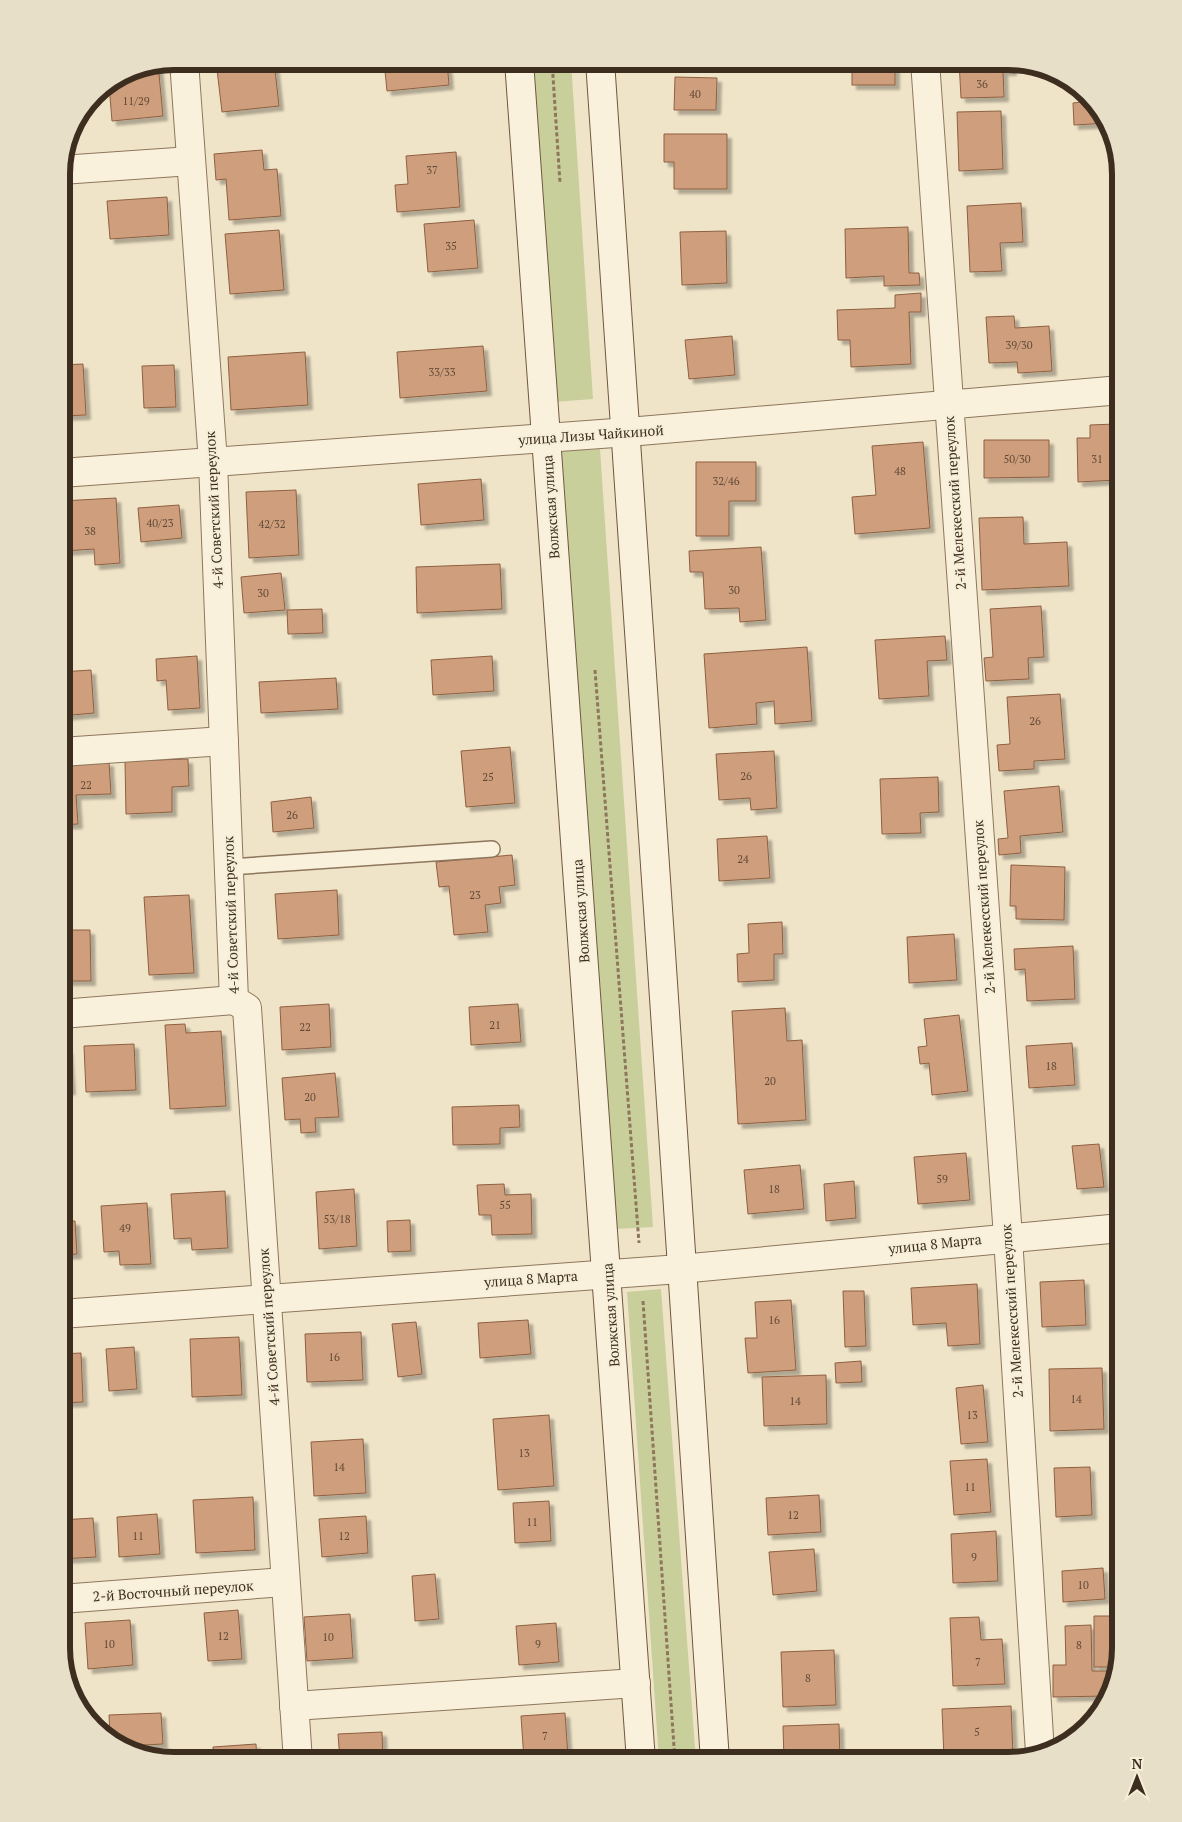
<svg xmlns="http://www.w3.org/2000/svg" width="1182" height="1822" font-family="'PT Serif',serif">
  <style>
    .green { fill: #c9cf9b }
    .building { fill: #cf9f7d; stroke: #8d5f41; filter: url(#shadow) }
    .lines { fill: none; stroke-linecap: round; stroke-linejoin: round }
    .service-casing { stroke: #8d765c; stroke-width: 18 }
    .minor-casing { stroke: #8d765c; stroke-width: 30 }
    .secondary-casing { stroke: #6f573f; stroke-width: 30 }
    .path { stroke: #8d765c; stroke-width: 3; stroke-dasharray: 4 2.5; stroke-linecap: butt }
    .service { stroke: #faf1dc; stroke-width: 15 }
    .minor { stroke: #faf1dc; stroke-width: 28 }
    .secondary { stroke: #faf1dc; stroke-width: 28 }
    .labels { text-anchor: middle; stroke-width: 4; stroke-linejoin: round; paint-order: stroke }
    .number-label { font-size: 11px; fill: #624a37 }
    .street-label { font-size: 14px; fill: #3d2e20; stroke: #f7eed8 }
    .rim { fill: none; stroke: #3d2e20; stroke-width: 6 }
  </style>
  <defs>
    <filter id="shadow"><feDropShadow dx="4.5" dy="4.5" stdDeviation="1" flood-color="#0004"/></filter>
  </defs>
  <rect width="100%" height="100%" fill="#f0e4c8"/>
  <g class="green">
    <polygon points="532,61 571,61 593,399 554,402"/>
    <polygon points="600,449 653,1227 616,1229 561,451"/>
    <polygon points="661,1289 696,1761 659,1761 627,1292"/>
  </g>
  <g class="building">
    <polygon points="216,61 274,61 279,106 222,112"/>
    <polygon points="384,61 447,61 449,85 387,91"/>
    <rect x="852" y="61" width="43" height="24"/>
    <polygon points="959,61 1012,62 1012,71 1003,71 1004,97 961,98"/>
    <polygon points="158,64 163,116 112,121 109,85 131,70"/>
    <polygon points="675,77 717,78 716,110 674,110"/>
    <polygon points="1089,101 1108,123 1074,125 1073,103"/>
    <polygon points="1001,111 1003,169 959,171 957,112"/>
    <polygon points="664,134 727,134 727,189 674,189 674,162 664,162"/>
    <polygon points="262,150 264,170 277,169 281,216 229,220 226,179 216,180 214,154"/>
    <polygon points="456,152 460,207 397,212 395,185 408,184 406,156"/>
    <polygon points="167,197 169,235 110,239 107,201"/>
    <polygon points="1021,203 1023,242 1000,243 1002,271 970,272 967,206"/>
    <polygon points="474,220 478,268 428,272 424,224"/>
    <polygon points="908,227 909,273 919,273 920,285 884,286 884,276 846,278 845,229"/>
    <polygon points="279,230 284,290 230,294 225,234"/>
    <polygon points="726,231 727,283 682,285 680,232"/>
    <polygon points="921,293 921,312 909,312 911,364 851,367 850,340 838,340 837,310 895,308 895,295"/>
    <polygon points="1014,316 1015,328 1049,326 1052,371 1018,373 1017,362 989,363 986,317"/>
    <polygon points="732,336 735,375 689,379 685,340"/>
    <polygon points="483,346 487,391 400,398 397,352"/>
    <polygon points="305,352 308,405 231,410 228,357"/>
    <polygon points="83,364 86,415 61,416 61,365"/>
    <polygon points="174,365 176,407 144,408 142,366"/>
    <polygon points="1115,424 1117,480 1078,482 1077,438 1090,438 1090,425"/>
    <polygon points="984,440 1049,440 1049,477 984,478"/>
    <polygon points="923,442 930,528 855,534 852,497 876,495 872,446"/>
    <polygon points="696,462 756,462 756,501 729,501 729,536 696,536"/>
    <polygon points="481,479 484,520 421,525 418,484"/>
    <polygon points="296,490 299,555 249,558 246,492"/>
    <polygon points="116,498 120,563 95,565 94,549 64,551 61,501"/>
    <polygon points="179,505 182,538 141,542 138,508"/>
    <polygon points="1023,517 1024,544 1067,542 1069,586 982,590 979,518"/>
    <polygon points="761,547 766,620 740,622 739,608 705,609 703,572 690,572 689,551"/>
    <polygon points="500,564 502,609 417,613 416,567"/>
    <polygon points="281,573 285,610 244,613 241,577"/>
    <polygon points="1041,606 1044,657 1028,658 1029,679 986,681 984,658 993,657 990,609"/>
    <polygon points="322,609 323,633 288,634 287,610"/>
    <polygon points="945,636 947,660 927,661 929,696 879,699 875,640"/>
    <polygon points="807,647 812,721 775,724 774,701 756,703 757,724 709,728 704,654"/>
    <polygon points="197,656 200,708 168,710 166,680 157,681 156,659"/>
    <polygon points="492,656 494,691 433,695 431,660"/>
    <polygon points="91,670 94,713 61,716 61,672"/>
    <polygon points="336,678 338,709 261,713 259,682"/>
    <polygon points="1060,694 1065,759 1034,761 1034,769 999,771 997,745 1010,744 1007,697"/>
    <polygon points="510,747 515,803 466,807 461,751"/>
    <polygon points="774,751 777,808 751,810 750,798 719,800 716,754"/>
    <polygon points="188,759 189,786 172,787 172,812 126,814 125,761"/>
    <polygon points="109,762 111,794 76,795 78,824 61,825 61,776 70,776 70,764"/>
    <polygon points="938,777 939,812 920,813 921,833 882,834 880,779"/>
    <polygon points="1059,786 1063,832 1020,836 1021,853 999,855 998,839 1008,838 1004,791"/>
    <polygon points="311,797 314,828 273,832 271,802"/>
    <polygon points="767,836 770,878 719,881 717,839"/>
    <polygon points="512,855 515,885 499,887 501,903 485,905 488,932 454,935 449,886 439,887 436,862"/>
    <polygon points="1011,865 1065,867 1064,920 1016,919 1016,906 1010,906"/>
    <polygon points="337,890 339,935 278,939 275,894"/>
    <polygon points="189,895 194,973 149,975 144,897"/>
    <polygon points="782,922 783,954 774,954 774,980 738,982 737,954 749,953 748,924"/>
    <polygon points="61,930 90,930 91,981 61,981"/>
    <polygon points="954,934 957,980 909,983 907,937"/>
    <polygon points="1073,946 1075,999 1027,1001 1025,969 1015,970 1014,949"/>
    <polygon points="329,1004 331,1047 282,1050 280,1007"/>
    <polygon points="518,1004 521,1042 471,1045 469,1007"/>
    <polygon points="785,1008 787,1041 802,1040 806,1120 738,1124 732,1011"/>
    <polygon points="959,1015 968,1091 932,1095 929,1063 920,1064 918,1047 927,1046 924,1019"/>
    <polygon points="185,1024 186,1033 221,1031 226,1106 170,1109 165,1025"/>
    <polygon points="1072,1043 1075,1085 1029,1088 1026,1046"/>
    <polygon points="134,1044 136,1090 86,1092 84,1046"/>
    <polygon points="61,1049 68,1049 71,1090 61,1091"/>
    <polygon points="335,1073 339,1117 315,1118 316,1132 301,1133 300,1119 285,1120 282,1078"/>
    <polygon points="519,1105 520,1127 500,1128 500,1144 453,1145 452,1107"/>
    <polygon points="1099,1144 1104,1187 1077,1189 1072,1146"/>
    <polygon points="966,1153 970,1200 918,1204 914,1157"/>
    <polygon points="800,1165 804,1209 748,1214 744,1170"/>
    <polygon points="854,1181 856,1218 826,1221 824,1184"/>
    <polygon points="504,1184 505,1195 531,1194 532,1234 492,1235 491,1215 479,1215 477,1185"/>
    <polygon points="354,1189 357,1246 319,1249 316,1192"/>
    <polygon points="225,1191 228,1248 192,1250 191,1238 174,1239 171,1194"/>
    <polygon points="147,1203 151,1264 120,1265 119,1251 104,1252 101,1206"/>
    <polygon points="410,1220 411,1251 388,1252 387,1221"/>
    <polygon points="61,1221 75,1221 77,1254 61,1255"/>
    <polygon points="1084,1280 1086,1325 1042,1327 1040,1282"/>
    <polygon points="977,1284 980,1344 948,1346 946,1323 913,1325 911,1288"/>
    <polygon points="843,1291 864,1291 866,1346 845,1347"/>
    <polygon points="791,1300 796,1370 748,1373 745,1338 757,1338 755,1302"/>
    <polygon points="528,1320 531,1354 480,1358 478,1323"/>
    <polygon points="416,1322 422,1374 398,1377 392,1324"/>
    <polygon points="361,1332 363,1380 307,1382 305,1334"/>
    <polygon points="239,1337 242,1395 192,1397 190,1339"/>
    <polygon points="134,1347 137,1389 109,1391 106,1349"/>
    <polygon points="81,1353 83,1402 61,1403 61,1354"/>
    <polygon points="861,1361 862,1382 836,1383 835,1363"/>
    <polygon points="1102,1368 1104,1429 1050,1431 1049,1369"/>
    <polygon points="826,1375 827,1424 764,1426 762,1377"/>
    <polygon points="983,1385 988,1442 961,1444 956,1388"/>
    <polygon points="549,1415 554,1486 498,1490 493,1419"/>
    <polygon points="363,1439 366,1493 314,1496 311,1442"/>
    <polygon points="987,1459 991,1512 954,1515 950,1461"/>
    <polygon points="1090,1467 1092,1515 1056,1517 1054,1468"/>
    <polygon points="819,1495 821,1532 768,1535 766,1498"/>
    <polygon points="253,1497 255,1550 196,1553 193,1500"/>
    <polygon points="549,1501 551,1541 515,1543 513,1503"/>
    <polygon points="157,1514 160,1554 119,1557 117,1517"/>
    <polygon points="366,1516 368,1553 322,1557 319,1519"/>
    <polygon points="93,1518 96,1557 61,1559 61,1520"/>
    <polygon points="996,1531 998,1581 953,1583 951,1534"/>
    <polygon points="814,1549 817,1591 773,1595 769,1552"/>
    <polygon points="1103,1568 1105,1599 1063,1602 1062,1571"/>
    <polygon points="435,1574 439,1619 415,1621 412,1576"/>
    <polygon points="238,1610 242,1659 208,1661 204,1613"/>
    <polygon points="350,1614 353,1658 307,1661 304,1617"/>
    <polygon points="1094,1616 1121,1616 1121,1648 1116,1667 1094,1667"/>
    <polygon points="979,1617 981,1640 1002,1639 1005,1684 953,1686 950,1618"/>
    <polygon points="130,1620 133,1665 88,1669 85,1623"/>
    <polygon points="556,1623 559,1662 519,1665 516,1626"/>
    <polygon points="1091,1625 1092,1671 1107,1671 1107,1696 1053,1697 1053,1665 1066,1665 1065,1626"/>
    <polygon points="834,1650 836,1705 783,1707 781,1652"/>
    <polygon points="1011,1706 1013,1755 944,1758 942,1709"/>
    <polygon points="161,1713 163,1744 124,1746 110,1740 109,1715"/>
    <polygon points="565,1713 568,1757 582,1756 582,1761 524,1760 521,1716"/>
    <polygon points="839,1724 840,1761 784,1761 783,1726"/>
    <polygon points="1082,1726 1075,1733 1075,1727"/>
    <polygon points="382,1732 383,1761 340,1761 338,1734"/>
    <polygon points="256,1744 257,1761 214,1761 213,1747"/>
  </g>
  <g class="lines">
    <defs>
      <polyline id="service" points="230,867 492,849"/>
      <g id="minor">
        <polyline points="184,61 213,462 234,1000 247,1008 298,1761"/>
        <polyline points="925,61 1008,1237 1040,1753"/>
        <polyline points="61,170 191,161"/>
        <polyline points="61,473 628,432 1121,390"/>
        <polyline points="61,752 224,741"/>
        <polyline points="61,1014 234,1000"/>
        <polyline points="61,1314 680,1269 1121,1228"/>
        <polyline points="61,1599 284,1582"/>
        <polyline points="294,1706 636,1683"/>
      </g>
      <g id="secondary">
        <polyline points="519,61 641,1761"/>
        <path d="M600,61C642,628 675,1194 715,1761"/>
      </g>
    </defs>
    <use href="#service" class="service-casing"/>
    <use href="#minor" class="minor-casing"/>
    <use href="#secondary" class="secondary-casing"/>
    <g class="path">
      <polyline points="552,61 560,183"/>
      <polyline points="595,670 639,1243"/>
      <polyline points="643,1301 675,1761"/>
    </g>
    <use href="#service" class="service"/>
    <use href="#minor" class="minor"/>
    <use href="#secondary" class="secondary"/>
  </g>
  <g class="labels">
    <g class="number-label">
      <text x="982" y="88">36</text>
      <text x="695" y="98">40</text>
      <text x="136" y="105">11/29</text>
      <text x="432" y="174">37</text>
      <text x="451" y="250">35</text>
      <text x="1019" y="349">39/30</text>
      <text x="442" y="376">33/33</text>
      <text x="1017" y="463">50/30</text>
      <text x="1097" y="463">31</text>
      <text x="900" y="475">48</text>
      <text x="726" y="485">32/46</text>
      <text x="160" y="527">40/23</text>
      <text x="272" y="528">42/32</text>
      <text x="90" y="535">38</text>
      <text x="734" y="594">30</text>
      <text x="263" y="597">30</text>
      <text x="1035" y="725">26</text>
      <text x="746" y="780">26</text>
      <text x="488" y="781">25</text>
      <text x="86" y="789">22</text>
      <text x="292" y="819">26</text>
      <text x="743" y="863">24</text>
      <text x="475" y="899">23</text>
      <text x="495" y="1029">21</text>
      <text x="305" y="1031">22</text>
      <text x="1051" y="1070">18</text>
      <text x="770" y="1085">20</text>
      <text x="310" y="1101">20</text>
      <text x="942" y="1183">59</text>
      <text x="774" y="1193">18</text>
      <text x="505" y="1209">55</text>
      <text x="337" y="1223">53/18</text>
      <text x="125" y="1232">49</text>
      <text x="774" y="1324">16</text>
      <text x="334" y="1361">16</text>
      <text x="1076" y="1403">14</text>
      <text x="795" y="1405">14</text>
      <text x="972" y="1419">13</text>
      <text x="524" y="1457">13</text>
      <text x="339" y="1471">14</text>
      <text x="970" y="1491">11</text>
      <text x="793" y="1519">12</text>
      <text x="532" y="1526">11</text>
      <text x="138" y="1540">11</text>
      <text x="344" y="1540">12</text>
      <text x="974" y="1561">9</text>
      <text x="1083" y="1589">10</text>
      <text x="223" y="1640">12</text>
      <text x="328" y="1641">10</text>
      <text x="109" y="1648">10</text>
      <text x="538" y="1648">9</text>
      <text x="1079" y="1649">8</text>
      <text x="978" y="1666">7</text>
      <text x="808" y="1682">8</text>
      <text x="977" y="1736">5</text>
      <text x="545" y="1740">7</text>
    </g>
    <g class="street-label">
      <text transform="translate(591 435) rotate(-4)" y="5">улица Лизы Чайкиной</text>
      <text transform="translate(955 503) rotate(-94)" y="5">2-й Мелекесский переулок</text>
      <text transform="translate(551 507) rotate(-94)" y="5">Волжская улица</text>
      <text transform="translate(214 510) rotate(-93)" y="5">4-й Советский переулок</text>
      <text transform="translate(984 907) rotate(-94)" y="5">2-й Мелекесский переулок</text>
      <text transform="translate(581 911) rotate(-94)" y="5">Волжская улица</text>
      <text transform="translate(231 915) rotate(-92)" y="5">4-й Советский переулок</text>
      <text transform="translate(935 1244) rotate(-6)" y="5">улица 8 Марта</text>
      <text transform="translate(531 1279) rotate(-4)" y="5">улица 8 Марта</text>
      <text transform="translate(1012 1311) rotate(-94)" y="5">2-й Мелекесский переулок</text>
      <text transform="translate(611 1315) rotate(-94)" y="5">Волжская улица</text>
      <text transform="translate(269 1327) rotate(-94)" y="5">4-й Советский переулок</text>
      <text transform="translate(173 1591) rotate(-4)" y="5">2-й Восточный переулок</text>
    </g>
  </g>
  <path d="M0 0H1182V1822H0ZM174 70H1008A104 104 0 0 1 1112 174V1648A104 104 0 0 1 1008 1752H174A104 104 0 0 1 70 1648V174A104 104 0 0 1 174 70Z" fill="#e8dfc9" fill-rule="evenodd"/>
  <path class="rim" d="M174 70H1008A104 104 0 0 1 1112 174V1648A104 104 0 0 1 1008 1752H174A104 104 0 0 1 70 1648V174A104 104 0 0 1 174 70Z"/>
  <g transform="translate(1137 1777)" stroke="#f7eed8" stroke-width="4" paint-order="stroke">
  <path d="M0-4L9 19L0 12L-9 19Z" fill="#3d2e20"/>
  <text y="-8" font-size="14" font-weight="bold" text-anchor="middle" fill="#3d2e20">N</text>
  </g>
</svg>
